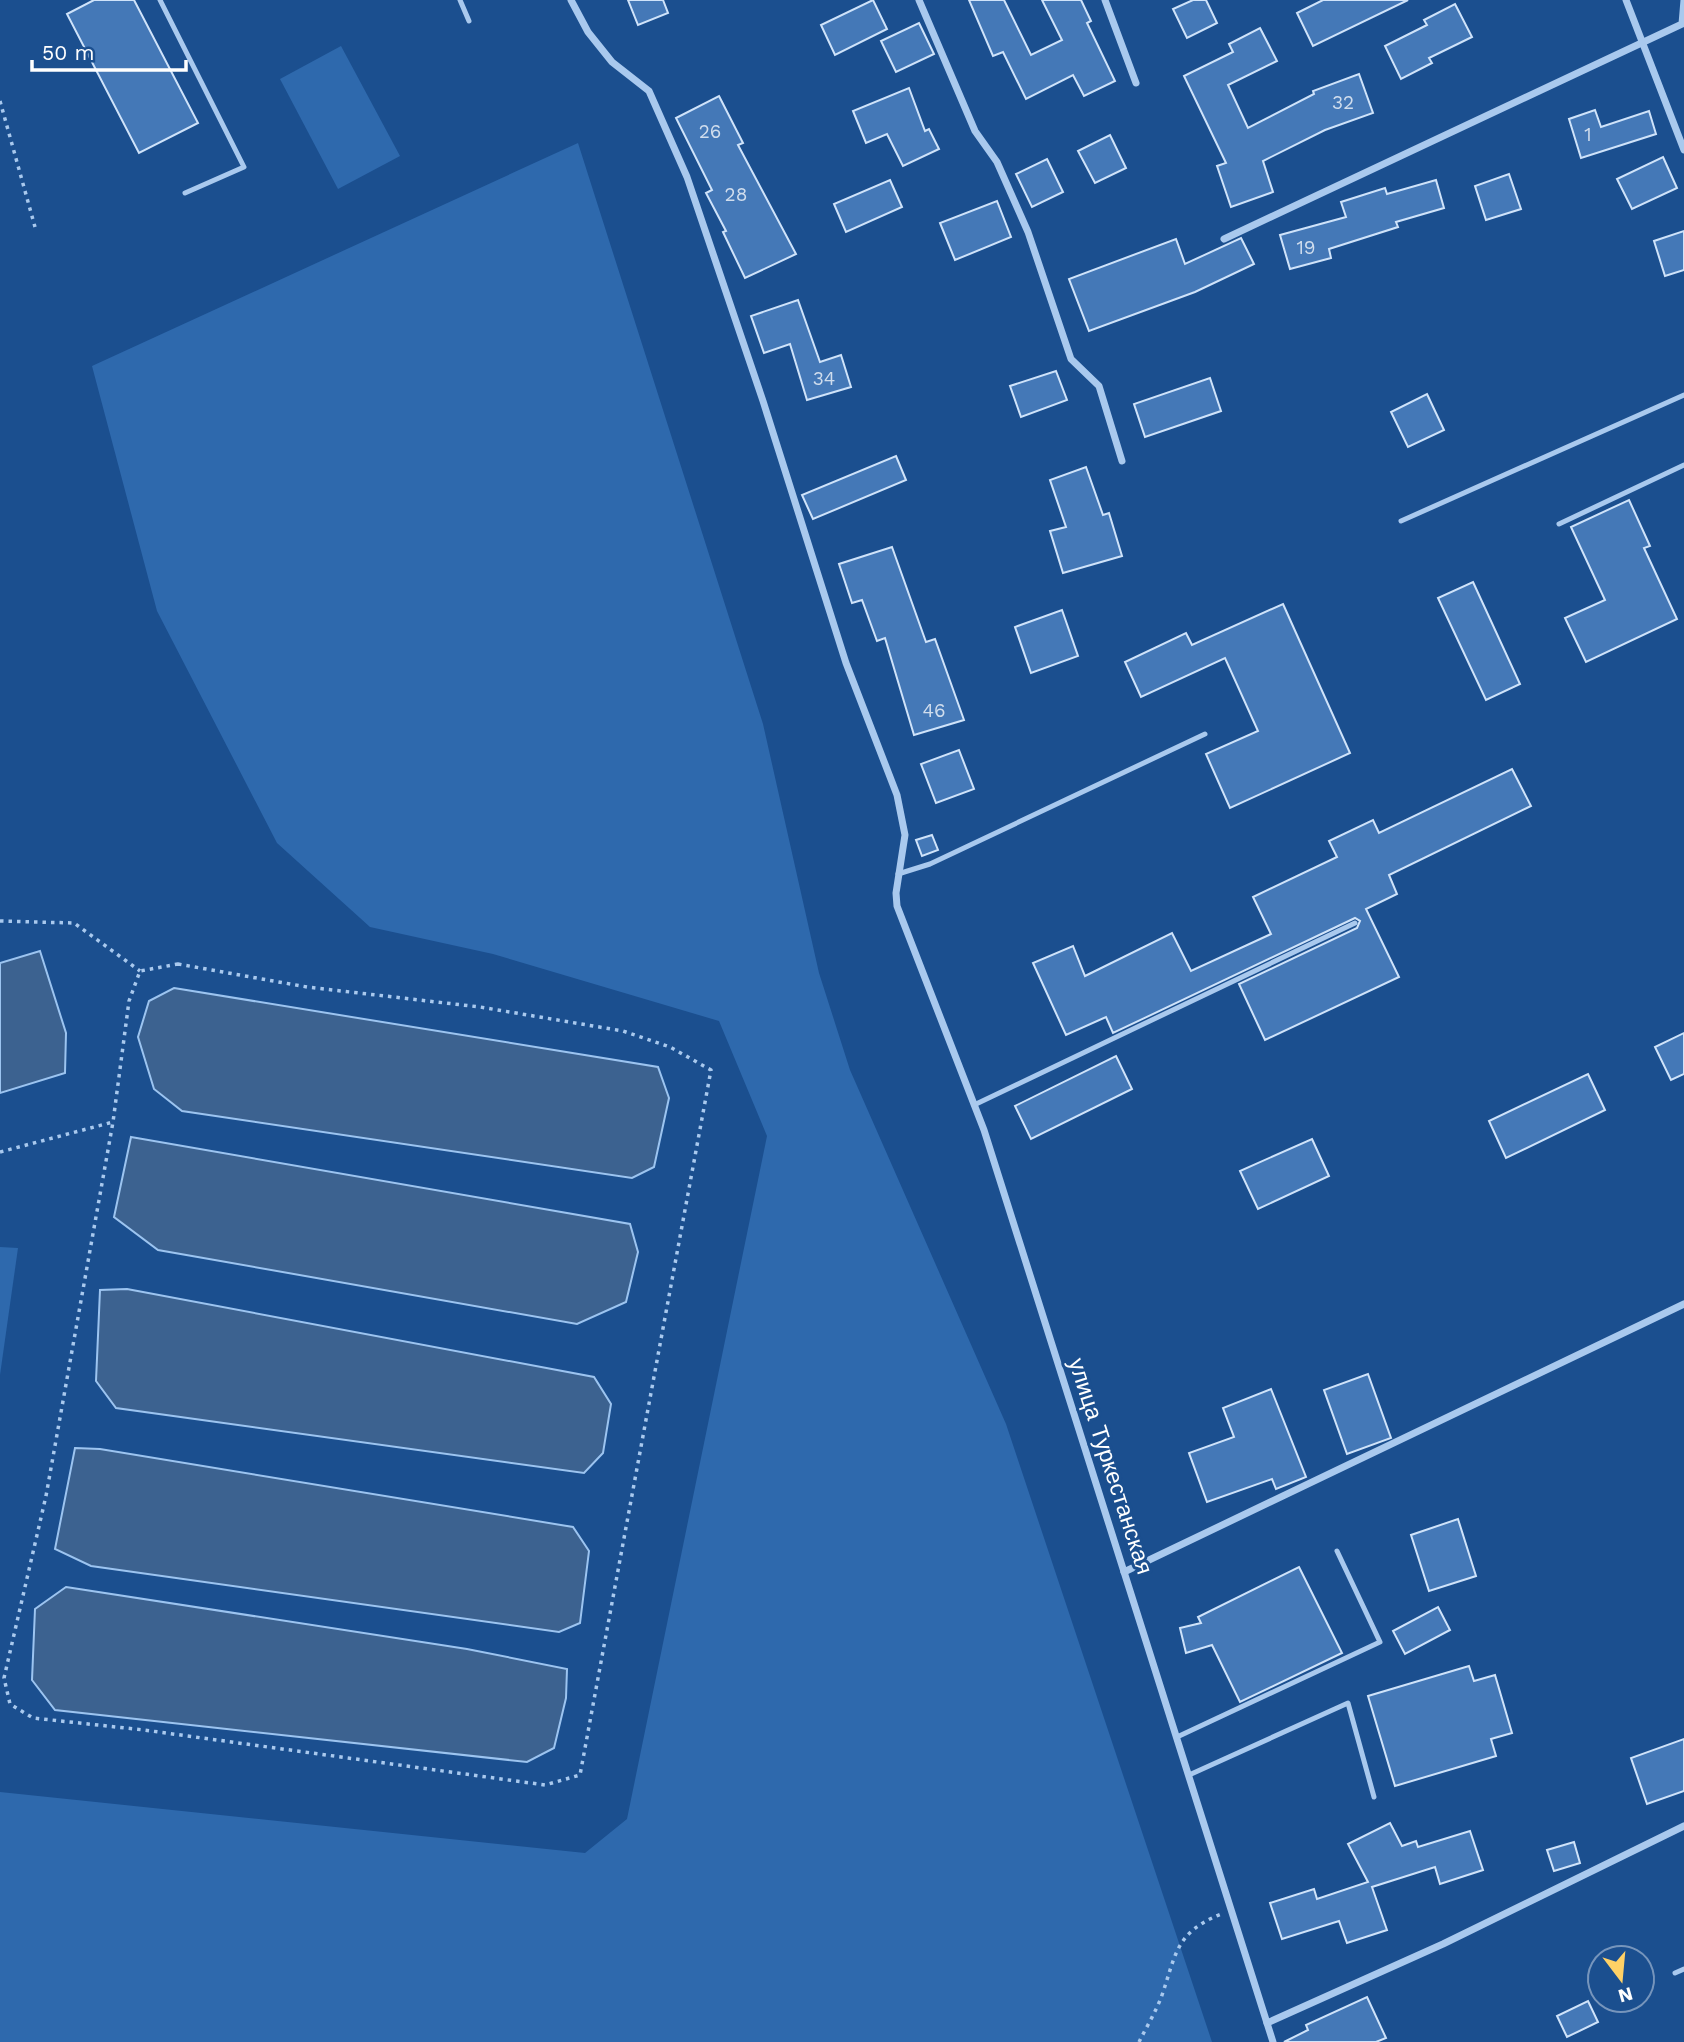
<svg xmlns="http://www.w3.org/2000/svg" width="1684" height="2042" font-family="'Work Sans',sans-serif">
  <style>
    .green { fill: #2e69ad }
    .water { fill: #3c6290; stroke: #9cc4f0; stroke-width: 2 }
    .building { fill: #4478b7; stroke: #cfe3fa; stroke-width: 2 }
    .lines { fill: none; stroke-linecap: round; stroke-linejoin: round }
    .path { stroke: #a9c9ee; stroke-width: 3.5; stroke-dasharray: 3.5 5; stroke-linecap: butt }
    .service { stroke: #a9c9ee; stroke-width: 5 }
    .minor { stroke: #a9c9ee; stroke-width: 7 }
    .labels { text-anchor: middle; stroke-width: 6; stroke-linejoin: round; paint-order: stroke }
    .number-label { font-size: 19px; fill: #d0dded }
    .street-label { font-size: 23px; fill: #fff; stroke: #1b4f8f }
  </style>
  <rect width="100%" height="100%" fill="#1b4f8f"/>
  <g class="green">
    <polygon points="341,46 400,156 338,189 280,79"/>
    <polygon points="578,143 763,724 819,973 850,1070 1006,1424 1212,2042 0,2042 0,1792 585,1853 627,1819 767,1136 719,1021 493,954 370,927 277,843 157,611 92,366"/>
    <polygon points="0,1247 18,1248 0,1375"/>
  </g>
  <g class="water">
    <polygon points="40,951 66,1033 65,1073 0,1093 0,963"/>
    <polygon points="174,988 658,1067 669,1098 654,1167 632,1178 182,1111 154,1089 138,1037 149,1001"/>
    <polygon points="131,1137 630,1224 638,1252 626,1302 577,1324 158,1250 114,1217"/>
    <polygon points="127,1289 594,1377 611,1404 603,1453 584,1473 116,1408 96,1381 100,1290"/>
    <polygon points="75,1448 100,1449 573,1527 589,1551 580,1623 559,1632 91,1566 55,1549"/>
    <polygon points="66,1587 467,1649 567,1669 566,1698 554,1748 527,1762 55,1710 32,1680 35,1609"/>
  </g>
  <g class="building">
    <polygon points="94,0 134,0 198,123 139,153 67,14"/>
    <polygon points="628,0 663,0 668,13 638,25"/>
    <polygon points="873,0 887,29 835,55 821,25"/>
    <polygon points="969,0 1004,0 1031,55 1062,40 1042,0 1081,0 1091,21 1087,23 1115,81 1084,96 1073,75 1026,99 1003,52 993,56"/>
    <polygon points="1193,0 1206,0 1217,23 1187,38 1173,9"/>
    <polygon points="1323,0 1408,0 1313,46 1297,13"/>
    <polygon points="1455,4 1472,37 1429,58 1432,63 1401,79 1385,46 1427,25 1424,20"/>
    <polygon points="919,23 934,54 896,72 881,41"/>
    <polygon points="1260,28 1277,61 1228,85 1248,128 1314,94 1313,91 1359,74 1373,113 1325,130 1263,161 1273,192 1231,207 1217,166 1226,163 1184,76 1233,52 1229,44"/>
    <polygon points="909,88 925,131 929,129 939,149 903,166 887,134 866,143 853,111"/>
    <polygon points="719,96 743,143 738,145 796,254 745,278 723,232 726,231 706,193 712,190 676,118"/>
    <polygon points="1595,110 1601,127 1649,111 1656,134 1581,158 1569,119"/>
    <polygon points="1110,135 1126,168 1095,183 1078,151"/>
    <polygon points="1663,157 1677,188 1632,209 1617,179"/>
    <polygon points="1047,159 1063,192 1032,207 1016,174"/>
    <polygon points="1509,174 1521,209 1486,220 1475,186"/>
    <polygon points="890,180 902,207 846,232 834,204"/>
    <polygon points="1436,180 1444,208 1396,222 1398,227 1329,249 1331,258 1290,269 1280,235 1346,217 1341,202 1385,188 1387,194"/>
    <polygon points="997,201 1011,237 955,260 940,223"/>
    <polygon points="1684,231 1684,270 1665,276 1654,241"/>
    <polygon points="1241,238 1254,264 1195,292 1089,331 1069,279 1176,239 1185,264"/>
    <polygon points="798,300 820,362 841,355 851,387 807,400 790,344 764,353 751,316"/>
    <polygon points="1056,371 1067,400 1021,417 1010,386"/>
    <polygon points="1210,378 1221,411 1145,437 1134,404"/>
    <polygon points="1427,394 1444,430 1408,447 1391,412"/>
    <polygon points="896,456 906,480 813,519 802,495"/>
    <polygon points="1086,467 1103,515 1109,513 1122,556 1063,573 1050,531 1066,527 1050,480"/>
    <polygon points="1629,500 1650,546 1644,548 1677,619 1586,662 1565,618 1605,600 1571,527"/>
    <polygon points="892,547 926,642 935,639 964,720 914,735 885,638 877,641 862,600 852,603 839,564"/>
    <polygon points="1473,582 1520,684 1486,700 1438,598"/>
    <polygon points="1283,604 1350,753 1230,808 1206,754 1258,731 1225,658 1141,697 1125,662 1186,633 1192,645"/>
    <polygon points="1062,610 1078,656 1031,673 1015,627"/>
    <polygon points="959,750 974,789 936,803 921,764"/>
    <polygon points="1512,769 1531,806 1389,875 1397,894 1366,909 1399,977 1265,1040 1239,984 1357,928 1360,921 1355,918 1113,1033 1106,1017 1066,1035 1033,963 1073,946 1085,976 1172,933 1191,971 1271,934 1253,897 1337,857 1329,841 1373,820 1379,833"/>
    <polygon points="932,835 938,850 922,856 916,840"/>
    <polygon points="1684,1033 1684,1074 1671,1080 1655,1047"/>
    <polygon points="1116,1056 1132,1089 1031,1139 1015,1106"/>
    <polygon points="1588,1074 1605,1110 1506,1158 1489,1121"/>
    <polygon points="1312,1139 1329,1176 1258,1209 1240,1171"/>
    <polygon points="1368,1374 1391,1438 1347,1454 1324,1390"/>
    <polygon points="1271,1389 1306,1477 1276,1489 1272,1479 1207,1502 1189,1453 1234,1437 1223,1408"/>
    <polygon points="1458,1519 1476,1576 1429,1591 1411,1535"/>
    <polygon points="1299,1567 1342,1653 1240,1702 1212,1645 1186,1653 1180,1628 1201,1623 1198,1617"/>
    <polygon points="1438,1607 1450,1630 1405,1654 1393,1631"/>
    <polygon points="1469,1666 1474,1681 1495,1675 1512,1733 1491,1739 1496,1756 1395,1786 1368,1696"/>
    <polygon points="1684,1739 1684,1791 1647,1804 1631,1758"/>
    <polygon points="1390,1823 1402,1846 1416,1841 1418,1847 1470,1831 1483,1870 1440,1884 1435,1867 1372,1887 1387,1930 1347,1943 1339,1921 1282,1939 1270,1903 1314,1889 1317,1899 1368,1882 1348,1844"/>
    <polygon points="1574,1842 1580,1863 1554,1871 1547,1850"/>
    <polygon points="1367,1997 1386,2038 1376,2042 1284,2042 1308,2030 1306,2025"/>
    <polygon points="1588,2001 1598,2022 1567,2037 1557,2016"/>
  </g>
  <g class="lines">
    <g class="path">
      <polyline points="0,101 35,227"/>
      <polyline points="0,921 74,923 140,971"/>
      <polygon points="178,964 307,987 480,1007 623,1031 670,1047 711,1070 580,1775 545,1785 144,1730 33,1718 10,1704 4,1678 46,1496 113,1122 129,1001 140,971"/>
      <polyline points="0,1152 113,1122"/>
      <path d="M1139,2042C1146,2028 1155,2013 1161,1998C1176,1956 1174,1933 1221,1914"/>
    </g>
    <g class="service">
      <polyline points="160,0 244,167 185,193"/>
      <polyline points="460,0 469,21"/>
      <polyline points="1401,521 1684,395"/>
      <polyline points="1559,524 1684,465"/>
      <polyline points="898,874 930,864 1205,734"/>
      <polyline points="974,1105 1355,923"/>
      <polyline points="1177,1737 1380,1642 1337,1551"/>
      <polyline points="1189,1775 1348,1703 1374,1797"/>
      <polyline points="1675,1973 1684,1969"/>
    </g>
    <g class="minor">
      <polyline points="571,0 588,32 612,62 649,91 687,177 763,401 846,663 897,795 905,835 896,893 897,906 984,1130 1273,2042"/>
      <polyline points="919,0 975,131 997,162 1028,232 1071,359 1099,386 1122,461"/>
      <polyline points="1105,0 1136,83"/>
      <polyline points="1626,0 1684,150"/>
      <polyline points="1224,239 1682,24 1684,0"/>
      <polyline points="1124,1572 1684,1304"/>
      <polyline points="1267,2023 1443,1944 1684,1826"/>
    </g>
  </g>
  <g class="labels">
    <g class="number-label">
      <text x="1343" y="109">32</text>
      <text x="710" y="138">26</text>
      <text x="1588" y="141">1</text>
      <text x="736" y="201">28</text>
      <text x="1306" y="254">19</text>
      <text x="824" y="385">34</text>
      <text x="934" y="717">46</text>
    </g>
    <g class="street-label">
      <text transform="translate(1111 1466) rotate(72)" y="8">улица Туркестанская</text>
    </g>
  </g>
  <g transform="translate(1621 1979) rotate(164)"><circle r="33" fill="#1b4f8f" stroke="#7695bc" stroke-width="2"/>
  <path d="M0-5L12 26L0 18L-12 26Z" fill="#ffd166"/>
  <text y="-10" font-size="19" font-weight="bold" text-anchor="middle" fill="#ffffff">N</text>
  </g>
  <path d="M32 60v10h154v-10" fill="none" stroke="#ffffff" stroke-width="3.5"/>
  <text x="42" y="60" font-size="21" fill="#ffffff" stroke="#1b4f8f" stroke-width="5" paint-order="stroke">50 m</text>
</svg>
